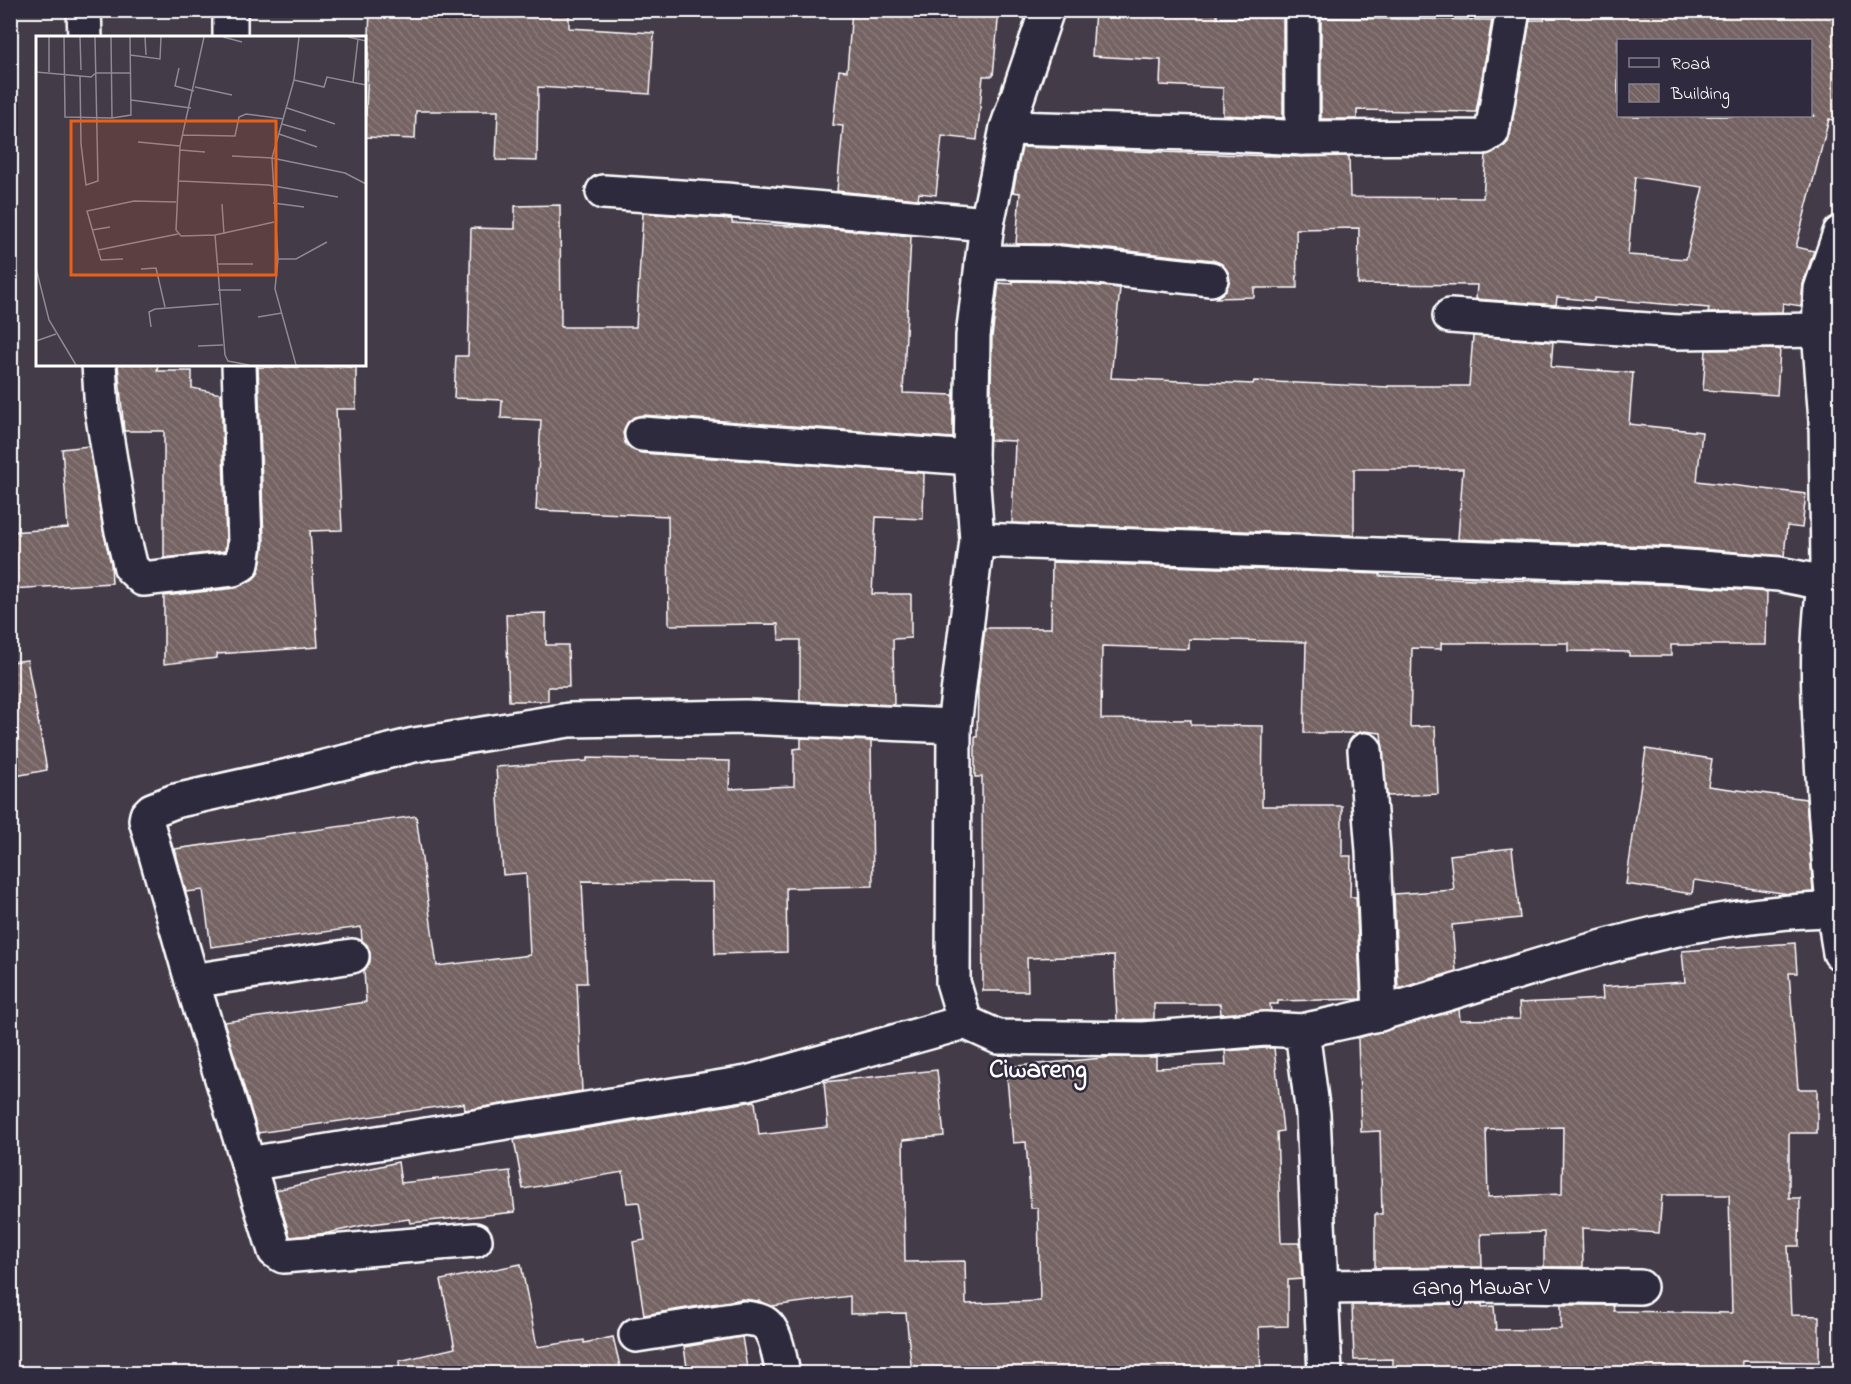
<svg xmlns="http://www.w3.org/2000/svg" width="1851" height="1384" font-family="'Indie Flower',sans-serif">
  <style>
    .building { fill: url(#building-back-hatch); stroke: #fff; stroke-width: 1.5; fill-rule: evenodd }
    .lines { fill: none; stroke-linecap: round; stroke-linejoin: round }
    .minor-casing { stroke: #fff; stroke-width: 38 }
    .minor { stroke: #2f2a3d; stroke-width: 33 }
    .labels { text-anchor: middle; stroke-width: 5; stroke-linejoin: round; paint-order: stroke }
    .street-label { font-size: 24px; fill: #fff; stroke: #2f2a3d }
    .quarter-label { font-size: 27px; font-weight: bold; fill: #fff; stroke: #2f2a3d }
    .inset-road { fill: none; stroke: #8f8991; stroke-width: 1.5 }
    .view { fill: #e96118; fill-opacity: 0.15; stroke: #e96118; stroke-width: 3 }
    .inset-edge { fill: none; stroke: #fff; stroke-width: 3 }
  </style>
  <defs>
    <pattern id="building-back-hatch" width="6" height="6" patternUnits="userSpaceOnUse" patternTransform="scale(1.5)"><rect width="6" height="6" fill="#756262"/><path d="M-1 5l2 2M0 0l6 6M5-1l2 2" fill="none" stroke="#8a7a7a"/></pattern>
  </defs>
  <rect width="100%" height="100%" fill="#443b48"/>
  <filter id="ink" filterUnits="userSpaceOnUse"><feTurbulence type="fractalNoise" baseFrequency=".0167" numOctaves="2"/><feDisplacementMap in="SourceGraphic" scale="12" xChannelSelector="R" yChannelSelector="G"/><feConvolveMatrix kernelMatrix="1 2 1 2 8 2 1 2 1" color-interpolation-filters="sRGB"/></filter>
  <g filter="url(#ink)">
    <g class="building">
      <polygon points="370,10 569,10 569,28 654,33 650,94 538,87 537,161 496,160 498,111 416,111 415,139 365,137"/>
      <polygon points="852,10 999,10 993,76 983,76 977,140 942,136 936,195 919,193 918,199 837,191 843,126 833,125 839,70 847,71"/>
      <polygon points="1095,10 1217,10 1217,18 1283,18 1283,118 1223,115 1223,88 1160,85 1161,60 1092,56"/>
      <path d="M1546,10H1840V122L1829,119L1796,247L1814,251L1803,283L1801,306L1783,303L1782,312L1708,313L1709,308L1594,298V301L1557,297L1556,305L1476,299L1477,285L1358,284L1359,228L1296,229L1297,288H1254V297L1216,298L1226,290L1230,280L1228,272L1222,264L1213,260L1062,244H1016L1020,193L1013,192L1022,147L1302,157L1349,156L1350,197L1483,198L1486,155L1502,148L1508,142L1510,135L1530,20H1544ZM1618,40H1810V114L1815,116H1618ZM1635,177L1703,187L1686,259L1628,255Z"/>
      <polygon points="1321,18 1492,20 1476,112 1357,110 1357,119 1321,119"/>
      <polygon points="560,205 561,327 636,327 643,213 732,219 732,223 810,227 911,236 903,393 953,395 953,438 643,415 634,417 627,423 623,433 625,443 631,449 641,453 924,473 923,519 876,517 872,594 911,594 911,638 893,639 894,705 800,701 800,640 779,640 778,624 669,625 668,516 536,510 541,420 501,418 502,400 454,398 456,356 468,356 471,228 515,229 515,206"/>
      <polygon points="1013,281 1059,282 1120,288 1111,378 1253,384 1254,381 1388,387 1388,386 1469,386 1473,336 1553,342 1551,367 1633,373 1629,424 1702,432 1697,481 1806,494 1802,528 1787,526 1784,556 1675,547 1458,539 1463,469 1354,469 1354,535 1012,523 1015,441 990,440 992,337 999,283 1013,284"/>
      <polygon points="1780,349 1777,395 1703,390 1706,350"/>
      <polygon points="118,364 158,364 157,371 192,371 192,388 221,394 226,542 225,551 164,558 164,431 124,431"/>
      <polygon points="258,367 356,367 356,409 336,409 342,530 310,531 318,647 217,654 217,658 164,664 164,596 236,588 252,580 257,575 260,567 264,542"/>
      <polygon points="89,446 103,530 111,563 112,583 10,589 10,532 68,528 62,449"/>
      <polygon points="1052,562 1380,574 1380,576 1673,585 1767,592 1766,645 1671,645 1671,656 1629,656 1629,652 1568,651 1568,643 1441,643 1441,649 1412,648 1410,727 1435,726 1438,794 1387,796 1381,733 1364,731 1357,733 1304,733 1306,642 1189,639 1189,649 1102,646 1101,719 1191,720 1191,725 1263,726 1262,806 1342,806 1342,856 1351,856 1350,897 1356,897 1361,999 1278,1001 1278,1004 1270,1004 1271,1011 1221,1014 1220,1004 1154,1004 1154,1019 1117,1020 1114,956 1027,958 1028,991 983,991 982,777 975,777 975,737 977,737 978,687 985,628 1051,628"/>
      <polygon points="546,613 546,645 568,645 569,687 548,687 548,701 509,701 506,614"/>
      <polygon points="27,660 47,770 10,777 10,662"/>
      <polygon points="801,738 871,741 873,886 786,888 787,952 715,954 713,882 582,881 587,983 577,983 582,1091 465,1110 464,1103 258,1133 224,1022 366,1002 364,971 370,962 370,953 367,945 362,941 361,927 211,947 203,890 186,892 175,849 416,816 437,966 530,955 526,873 503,875 496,767 587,761 587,758 730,761 729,789 794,786 794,749 801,748"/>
      <polygon points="1646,749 1712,759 1708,786 1806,799 1813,892 1789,894 1694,880 1692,894 1626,884"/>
      <polygon points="1512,848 1520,918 1452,925 1456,971 1398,989 1394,894 1454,890 1450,855"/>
      <path d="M1795,943L1797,973H1789L1798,1089H1817V1133H1789V1198H1800L1799,1246H1788L1791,1315L1819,1316V1362L1742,1361L1741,1374H1393V1359L1354,1360L1352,1305L1482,1304V1307L1494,1306L1496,1330L1561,1329V1305H1613L1614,1311L1732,1313L1729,1195H1662L1659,1233L1582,1228L1583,1267H1544V1232L1481,1234L1482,1267L1375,1268V1214H1382L1380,1131L1361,1132L1358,1038L1459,1009L1460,1020L1520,1019L1519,1003L1603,999L1602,987L1685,982L1682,951ZM1563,1127L1562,1194L1488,1197L1486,1129Z"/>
      <polygon points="1265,1048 1274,1048 1283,1131 1277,1132 1281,1243 1300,1243 1302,1279 1288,1280 1288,1326 1259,1327 1261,1374 912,1374 906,1313 850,1314 850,1296 772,1306 759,1301 742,1299 644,1315 633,1242 645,1240 639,1202 627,1203 623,1172 523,1189 514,1140 755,1101 759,1135 828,1127 824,1082 937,1070 944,1136 903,1140 905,1262 965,1261 966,1304 1040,1301 1038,1208 1031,1208 1026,1142 1013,1143 1006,1067 1113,1057 1156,1057 1156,1068 1226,1065 1225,1051"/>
      <polygon points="398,1162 401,1183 510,1171 515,1212 410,1223 409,1219 365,1225 328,1233 290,1237 276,1190"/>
      <polygon points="521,1264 537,1347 584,1340 584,1343 613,1337 622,1374 400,1374 399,1361 455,1348 441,1280"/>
      <polygon points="742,1337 748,1374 688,1374 684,1347"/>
    </g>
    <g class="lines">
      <defs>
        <g id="minor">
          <polyline points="84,10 85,38"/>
          <polyline points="230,10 230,38"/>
          <polyline points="1047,10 1007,128 987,224 973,336 971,458 977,540 954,726 953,982 965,1022 998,1037 1143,1039 1265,1029 1302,1031 1313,1114 1325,1374"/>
          <polyline points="1302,10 1302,138"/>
          <polyline points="1007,128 1229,134 1302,138 1484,137 1492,132 1513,10"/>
          <polyline points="603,192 726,200 987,224"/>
          <path d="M1840,233L1821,289L1819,330L1826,421L1828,563C1813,639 1819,716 1824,792C1828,846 1831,900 1840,953"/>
          <polyline points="982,262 1060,263 1211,279"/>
          <polyline points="1450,316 1677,332 1819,330 1840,335"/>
          <polyline points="99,364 102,411 121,527 131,568 143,579 233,569 242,564 245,543 239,364"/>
          <polyline points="642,434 971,458"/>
          <polyline points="977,540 1674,566 1779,574 1840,586"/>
          <polyline points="1365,750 1373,851 1380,1014"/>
          <polyline points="192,981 352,956"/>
          <path d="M1302,1031C1328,1025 1355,1020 1381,1013C1529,972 1677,912 1832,910"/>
          <polyline points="248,1164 747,1083 965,1022"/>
          <polyline points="475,1240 283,1256 275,1251 192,981 146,820 147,815 152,810 175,801 288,776 414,745 569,720 745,717 954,726"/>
          <polyline points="1321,1287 1512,1285 1640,1287"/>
          <path d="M636,1335L745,1318C751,1319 759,1319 764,1323C776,1330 780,1360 783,1374"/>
        </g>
      </defs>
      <use href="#minor" class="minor-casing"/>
      <use href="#minor" class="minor"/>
    </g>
  </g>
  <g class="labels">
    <g class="street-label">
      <text x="1481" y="1294">Gang Mawar V</text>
    </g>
    <g class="quarter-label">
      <text x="1038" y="1077">Ciwareng</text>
    </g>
  </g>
  <g transform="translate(36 36)">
    <rect width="330" height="330" fill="#443b48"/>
    <path class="inset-road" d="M13,1V36M28,1L29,81L76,82L95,79L94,1M44,1L45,34M75,1L76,82M109,1L110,19M168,1L144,110L140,194L145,200L179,199L189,319L192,325L213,329M187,1L206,6M312,1L330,5M94,19L124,23L125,1M143,32L139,50L158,55M0,36L55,41L60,37H94M44,40L45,108L50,149L62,145L59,1M258,44L288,51L291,41L330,49M317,46L322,3M159,51L196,59M95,64L155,72M251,72L299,88M246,88L270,95M243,98L281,111M146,99L199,100L203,81L210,78L248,83M102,106L144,110M144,114L169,116M196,120L236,122L309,137L330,148M143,145L232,149L302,161M237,167L268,171M186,168L188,198M56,194L74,191M179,199L238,186M62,214L142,198M87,223L65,224L51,175L98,165L140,166M242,223H260L291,206M181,228H217M0,232L13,284L40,329M105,233L120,232L129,271M182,254H205M222,281L246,277M115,291L113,276L119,273L183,268M0,305L20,298M162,310L187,309M260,329L239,253L242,223L236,122L258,44L263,1"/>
    <path class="view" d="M35,85H240V239H35Z"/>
    <rect width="330" height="330" class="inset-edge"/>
  </g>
  <rect width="1851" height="1384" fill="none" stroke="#2f2a3d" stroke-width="36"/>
  <rect x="18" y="18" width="1815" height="1348" fill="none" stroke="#fff" stroke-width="2" filter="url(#ink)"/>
  <rect x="1617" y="39" width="195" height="78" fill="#2f2a3d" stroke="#827f8b" stroke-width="1.5"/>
  <rect x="1629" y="58" width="30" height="9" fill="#2f2a3d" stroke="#827f8b" stroke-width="1.5"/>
  <text x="1671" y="69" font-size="18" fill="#ffffff">Road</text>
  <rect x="1629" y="84" width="30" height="18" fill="url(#building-back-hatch)" stroke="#827f8b" stroke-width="1.5"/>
  <text x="1671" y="99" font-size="18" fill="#ffffff">Building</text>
</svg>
